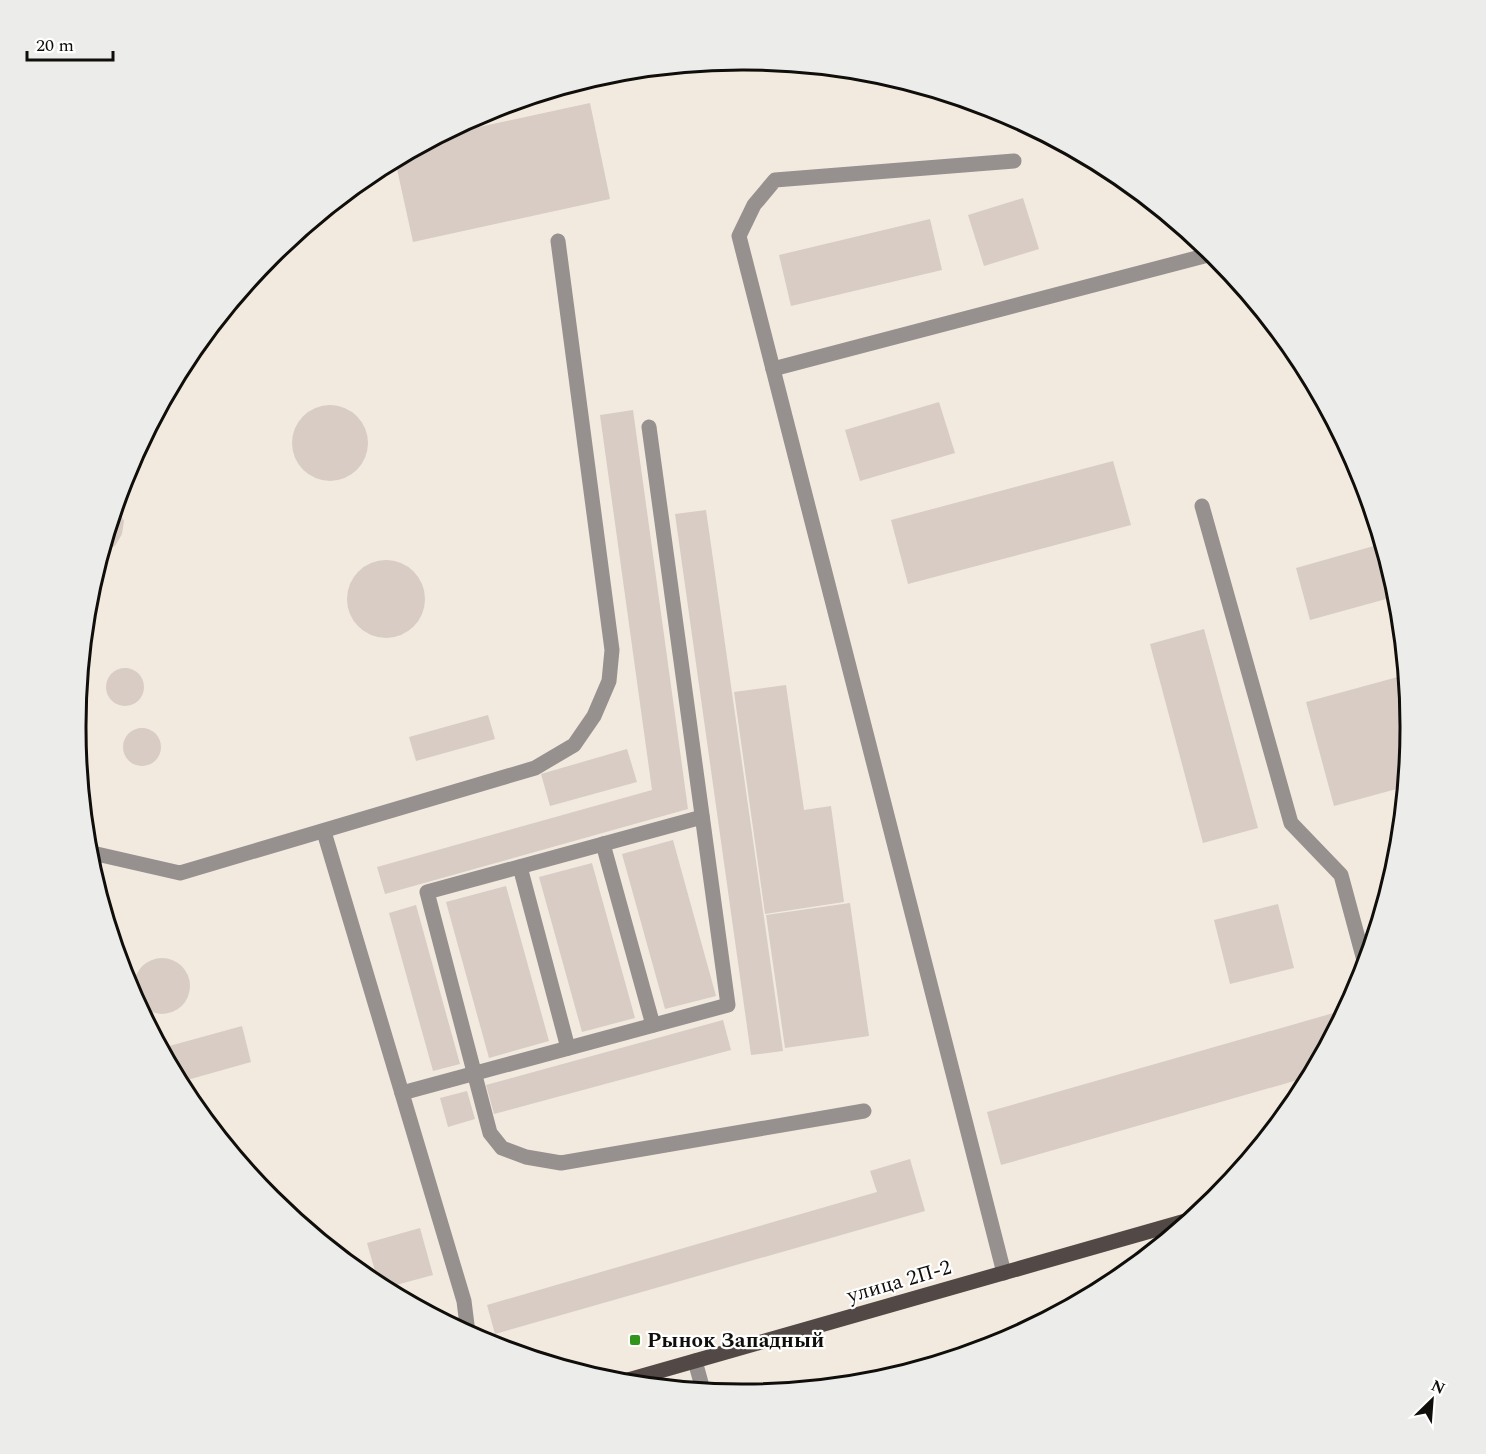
<svg xmlns="http://www.w3.org/2000/svg" width="1486" height="1454" font-family="Spectral,serif">
  <style>
    .water { fill: #71a1e4; stroke: #5475a3; stroke-width: 1.5 }
    .building { fill: #d8ccc5 }
    .lines { fill: none; stroke-linecap: round; stroke-linejoin: round }
    .minor { stroke: #96908f; stroke-width: 15 }
    .major { stroke: #524845; stroke-width: 15 }
    .poi-dot { fill: #30951a; stroke: #fff; stroke-width: 2 }
    .labels { text-anchor: middle; stroke-width: 4.5; stroke-linejoin: round; paint-order: stroke }
    .street-label { font-size: 21px; fill: #100e0a; stroke: #fff }
    .poi-label { font-size: 21px; font-weight: bold; fill: #100e0a; stroke: #fff; text-anchor: start }
    .rim { fill: none; stroke: #100e0a; stroke-width: 3 }
  </style>
  <rect width="100%" height="100%" fill="#f2eadf"/>
  <polygon class="water" points="839,69 873,73 924,88 909,90"/>
  <g class="building">
    <polygon points="590,103 610,199 413,242 395,160 442,135"/>
    <polygon points="1023,198 1039,249 984,266 968,215"/>
    <polygon points="930,219 942,270 791,306 779,255"/>
    <polygon points="939,402 955,453 860,481 845,430"/>
    <circle cx="330" cy="443" r="38"/>
    <polygon points="633,410 688,809 385,894 377,867 652,790 600,415"/>
    <polygon points="1113,461 1131,525 908,584 891,520"/>
    <polygon points="116,506 124,521 122,534 115,546 102,552"/>
    <polygon points="706,510 783,1051 751,1055 675,514"/>
    <polygon points="1381,544 1397,596 1310,620 1296,568"/>
    <circle cx="386" cy="599" r="39"/>
    <polygon points="1204,629 1258,828 1203,843 1150,644"/>
    <circle cx="125" cy="687" r="19"/>
    <polygon points="1405,675 1410,727 1404,787 1334,806 1306,702"/>
    <polygon points="786,685 804,810 831,806 844,902 765,914 734,692"/>
    <polygon points="488,715 495,739 416,761 409,737"/>
    <circle cx="142" cy="747" r="19"/>
    <polygon points="627,749 637,782 550,806 541,774"/>
    <polygon points="673,840 716,996 665,1009 622,854"/>
    <polygon points="592,863 635,1018 582,1032 539,877"/>
    <polygon points="506,886 549,1041 489,1058 446,902"/>
    <polygon points="850,903 869,1036 785,1048 766,915"/>
    <polygon points="1278,904 1294,968 1230,984 1214,920"/>
    <polygon points="416,905 460,1064 433,1071 389,913"/>
    <circle cx="162" cy="986" r="28"/>
    <polygon points="1344,1010 1308,1077 1001,1165 987,1112"/>
    <polygon points="723,1020 731,1050 494,1114 486,1085"/>
    <polygon points="242,1026 251,1062 180,1082 162,1048"/>
    <polygon points="467,1091 475,1119 448,1127 440,1098"/>
    <polygon points="209,1109 217,1132 200,1112"/>
    <polygon points="910,1159 925,1211 495,1334 487,1305 877,1192 870,1171"/>
    <polygon points="420,1228 433,1275 385,1288 379,1285 367,1243"/>
  </g>
  <g class="lines">
    <g class="minor">
      <polyline points="773,369 1212,254"/>
      <polyline points="1202,506 1291,823 1341,875 1365,964"/>
      <polyline points="702,817 427,892 490,1133 502,1148 526,1157 561,1163 864,1111"/>
      <polyline points="324,832 464,1301 468,1333"/>
      <polyline points="603,844 653,1025"/>
      <polyline points="88,852 180,873 535,768 574,745 594,716 609,681 612,650 558,241"/>
      <polyline points="520,867 568,1048"/>
      <polyline points="402,1093 728,1005 649,427"/>
      <polyline points="1004,1273 739,236 754,205 775,180 1014,161"/>
      <polyline points="695,1361 703,1390"/>
    </g>
    <polyline class="major" points="621,1382 1189,1220"/>
  </g>
  <rect class="poi-dot" x="629" y="1334" width="12" height="12" rx="3"/>
  <g class="labels">
    <g class="street-label">
      <text transform="translate(899 1281) rotate(-16)" y="7">улица 2П-2</text>
    </g>
    <g class="poi-label">
      <text x="647" y="1347">Рынок Западный</text>
    </g>
  </g>
  <path d="M0 0H1486V1454H0ZM742 70H744A656 656 0 0 1 1400 726V728A656 656 0 0 1 744 1384H742A656 656 0 0 1 86 728V726A656 656 0 0 1 742 70Z" fill="#ececeb" fill-rule="evenodd"/>
  <path class="rim" d="M742 70H744A656 656 0 0 1 1400 726V728A656 656 0 0 1 744 1384H742A656 656 0 0 1 86 728V726A656 656 0 0 1 742 70Z"/>
  <g transform="translate(1432 1400) rotate(25)" stroke="#ffffff" stroke-width="4.5" paint-order="stroke">
  <path d="M0-4.5L10 22L0 15L-10 22Z" fill="#100e0a"/>
  <text y="-9" font-size="16" font-weight="bold" text-anchor="middle" fill="#100e0a">N</text>
  </g>
  <path d="M27 51v9h86v-9" fill="none" stroke="#100e0a" stroke-width="3"/>
  <text x="36" y="51" font-size="18" fill="#100e0a" stroke="#ffffff" stroke-width="4.5" paint-order="stroke">20 m</text>
</svg>
